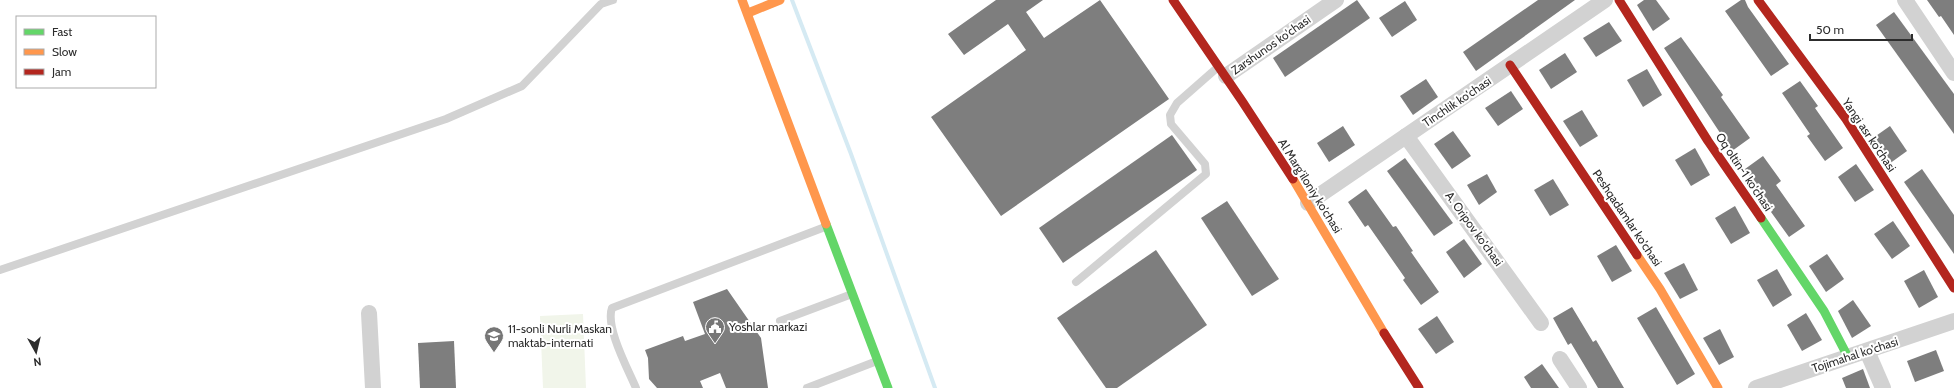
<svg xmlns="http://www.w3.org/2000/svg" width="1954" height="388" font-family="Cabin,sans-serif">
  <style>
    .green { fill: #f1f5ea }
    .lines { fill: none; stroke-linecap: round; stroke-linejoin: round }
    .stream { stroke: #d5eaf3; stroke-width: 4 }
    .building { fill: #7e7e7e }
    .lane { stroke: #d2d2d2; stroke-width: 8 }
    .street { stroke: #d2d2d2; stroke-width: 16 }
    .fast { stroke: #63d668; stroke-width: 9 }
    .slow { stroke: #ff974d; stroke-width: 9 }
    .jam { stroke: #b3261e; stroke-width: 9 }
    .labels { text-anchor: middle; stroke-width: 4; stroke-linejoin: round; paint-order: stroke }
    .street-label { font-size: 12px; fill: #2d2d2d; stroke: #fff }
    .poi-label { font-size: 12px; fill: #2d2d2d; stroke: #fff; text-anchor: start }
  </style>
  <rect width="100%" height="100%" fill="#fff"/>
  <polygon class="green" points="583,314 586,388 543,388 540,316"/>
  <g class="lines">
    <polyline class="stream" points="792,0 851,154 935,388"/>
  </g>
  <g class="building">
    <polygon points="996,0 1043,0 1026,12 1044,38 1100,0 1169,99 1001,216 931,117 1026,50 1008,24 964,55 948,34"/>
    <polygon points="1357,0 1370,18 1285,77 1273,58"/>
    <polygon points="1538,0 1575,0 1476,71 1463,52"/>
    <polygon points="1644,0 1656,0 1670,19 1653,31 1637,5"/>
    <polygon points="1741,0 1745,0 1748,7 1789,64 1771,76 1725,11"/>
    <polygon points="1927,0 1954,0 1954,35 1941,16 1939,17"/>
    <polygon points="1405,1 1417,20 1392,37 1379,18"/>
    <polygon points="1894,12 1954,94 1954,134 1876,25"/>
    <polygon points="1609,22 1622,41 1596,57 1583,38"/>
    <polygon points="1681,37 1723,95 1721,97 1750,138 1732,151 1664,48"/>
    <polygon points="1565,53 1577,72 1551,89 1539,70"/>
    <polygon points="1647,69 1662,95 1643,107 1627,80"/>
    <polygon points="1426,79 1438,97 1413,115 1400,96"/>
    <polygon points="1800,81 1818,106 1815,108 1843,148 1825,161 1807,136 1810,134 1782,93"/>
    <polygon points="1511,91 1523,109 1498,126 1485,108"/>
    <polygon points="1582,110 1598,136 1580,147 1563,121"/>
    <polygon points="1343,126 1355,145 1329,162 1317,143"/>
    <polygon points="1890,126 1907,151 1889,164 1873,138"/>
    <polygon points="1453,131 1471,156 1452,169 1434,144"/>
    <polygon points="1172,135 1197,170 1063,263 1039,228"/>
    <polygon points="1695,148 1710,175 1691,186 1675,160"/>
    <polygon points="1763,156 1781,181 1776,185 1805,226 1789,237 1771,212 1773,210 1745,169"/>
    <polygon points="1405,158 1453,223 1434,236 1387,171"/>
    <polygon points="1856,164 1874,190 1855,202 1838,177"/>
    <polygon points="1922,169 1954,215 1954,254 1904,182"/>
    <polygon points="1487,174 1497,192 1479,205 1467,185"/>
    <polygon points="1553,179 1569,205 1550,216 1534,190"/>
    <polygon points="1366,189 1393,227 1396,226 1413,251 1411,252 1439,292 1421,305 1403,280 1405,278 1368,225 1365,227 1348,202"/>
    <polygon points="1227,201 1279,279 1252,296 1201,218"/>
    <polygon points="1735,206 1750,233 1731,244 1715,218"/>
    <polygon points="1893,221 1910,246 1892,259 1874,234"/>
    <polygon points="1464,239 1482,264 1464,278 1446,252"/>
    <polygon points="1616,245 1632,271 1612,282 1597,256"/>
    <polygon points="1156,250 1207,325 1117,388 1106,388 1057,318"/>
    <polygon points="1827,254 1844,279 1826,292 1809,266"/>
    <polygon points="1684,263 1698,290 1680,299 1664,273"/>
    <polygon points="1777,269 1792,295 1773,307 1757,280"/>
    <polygon points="1924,270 1938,297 1919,308 1904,281"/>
    <polygon points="727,289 761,338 768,388 726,388 720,373 700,381 703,388 657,388 649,379 648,358 645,350 683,336 685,341 705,334 693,302"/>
    <polygon points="1853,300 1871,326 1852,338 1838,311"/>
    <polygon points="1572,307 1593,342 1596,340 1624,388 1598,388 1571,343 1568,345 1553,318"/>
    <polygon points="1656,307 1695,374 1677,385 1637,318"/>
    <polygon points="1806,313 1822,340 1802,351 1787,325"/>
    <polygon points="1437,316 1454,342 1436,354 1418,329"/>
    <polygon points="1720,329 1734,357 1719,365 1703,338"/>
    <polygon points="454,341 456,388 420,388 418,343"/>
    <polygon points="1936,350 1944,371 1915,382 1907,361"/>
    <polygon points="1542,364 1559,388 1531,388 1524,377"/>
    <polygon points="1863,369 1870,388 1846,388 1842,378"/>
  </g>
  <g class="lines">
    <g class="lane">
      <polyline points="0,270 446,119 522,86 601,4 613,0"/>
      <polyline points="1076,282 1206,174 1205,164 1171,124 1170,115 1177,103 1218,67"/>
      <polyline points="780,321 852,294"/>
      <path d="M636,388C628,369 605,327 612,308L825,227"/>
      <polyline points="807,388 877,361"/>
    </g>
    <g class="street">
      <polyline points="1905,0 1954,73"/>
      <polyline points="1226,76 1336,0"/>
      <polyline points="1406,136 1541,323"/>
      <polyline points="1308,203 1605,0"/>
      <polyline points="369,313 373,388"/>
      <polyline points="1867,351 1883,388"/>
      <polyline points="1560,359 1579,388"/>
      <polyline points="1756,388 1954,321"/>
    </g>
    <g class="fast">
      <polyline points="1761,218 1824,311 1848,357"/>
      <polyline points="826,224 888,388"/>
    </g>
    <g class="slow">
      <polyline points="742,0 826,224"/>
      <polyline points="748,13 780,0"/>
      <polyline points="1293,179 1384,333"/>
      <polyline points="1637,255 1660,289 1718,388"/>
    </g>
    <g class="jam">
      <polyline points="1173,0 1242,101 1293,179"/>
      <polyline points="1619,0 1708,141 1761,218"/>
      <polyline points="1758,0 1846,119 1954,288"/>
      <polyline points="1510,65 1637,255"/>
      <polyline points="1384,333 1419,388"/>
    </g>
  </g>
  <defs>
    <symbol id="civic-pin" viewBox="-11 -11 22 30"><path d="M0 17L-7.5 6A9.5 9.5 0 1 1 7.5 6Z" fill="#767676" stroke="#fff"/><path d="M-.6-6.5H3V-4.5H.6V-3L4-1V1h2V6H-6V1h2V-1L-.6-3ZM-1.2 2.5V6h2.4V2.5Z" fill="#fff"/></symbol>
    <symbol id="school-pin" viewBox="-11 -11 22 30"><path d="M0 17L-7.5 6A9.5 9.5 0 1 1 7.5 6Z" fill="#767676" stroke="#fff"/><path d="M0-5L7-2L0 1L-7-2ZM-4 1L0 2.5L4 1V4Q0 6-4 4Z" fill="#fff"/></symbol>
  </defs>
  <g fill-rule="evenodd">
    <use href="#civic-pin" x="704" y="316" width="22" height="30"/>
    <use href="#school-pin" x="483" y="325" width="22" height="30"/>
  </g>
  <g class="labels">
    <g class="street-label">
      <text transform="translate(1271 45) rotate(-35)" y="4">Zarshunos ko'chasi</text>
      <text transform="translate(1457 102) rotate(-34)" y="4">Tinchlik ko'chasi</text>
      <text transform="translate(1869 135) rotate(56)" y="4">Yangi asr ko'chasi</text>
      <text transform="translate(1744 172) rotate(56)" y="4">Oq oltin-1 ko'chasi</text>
      <text transform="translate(1310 186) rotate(58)" y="4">Al Marg'iloniy ko'chasi</text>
      <text transform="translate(1627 218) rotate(56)" y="4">Peshqadamlar ko'chasi</text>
      <text transform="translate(1474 229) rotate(54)" y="4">A. Oripov ko'chasi</text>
      <text transform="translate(1855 355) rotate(-18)" y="4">Tojimahal ko'chasi</text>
    </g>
    <g class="poi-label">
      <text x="729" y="331">Yoshlar markazi</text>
      <text x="508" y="333">11-sonli Nurli Maskan<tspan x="508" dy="14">maktab-internati</tspan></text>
    </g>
  </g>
  <rect x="16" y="16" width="140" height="72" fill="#ffffff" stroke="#ababab"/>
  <rect x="24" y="29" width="20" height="6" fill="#63d668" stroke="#ababab"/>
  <text x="52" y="36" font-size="12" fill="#2d2d2d">Fast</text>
  <rect x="24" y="49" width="20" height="6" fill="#ff974d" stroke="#ababab"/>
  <text x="52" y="56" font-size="12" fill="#2d2d2d">Slow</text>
  <rect x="24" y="69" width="20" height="6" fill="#b3261e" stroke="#ababab"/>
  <text x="52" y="76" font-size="12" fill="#2d2d2d">Jam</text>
  <g transform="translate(36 352) rotate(172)" stroke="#ffffff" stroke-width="3" paint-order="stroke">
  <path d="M0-3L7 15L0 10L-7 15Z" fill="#2d2d2d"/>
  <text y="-6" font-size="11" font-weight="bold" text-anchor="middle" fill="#2d2d2d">N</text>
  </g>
  <path d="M1810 34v6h102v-6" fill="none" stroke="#2d2d2d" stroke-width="2"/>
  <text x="1816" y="34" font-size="12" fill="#2d2d2d" stroke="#ffffff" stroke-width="3" paint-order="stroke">50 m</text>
</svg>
